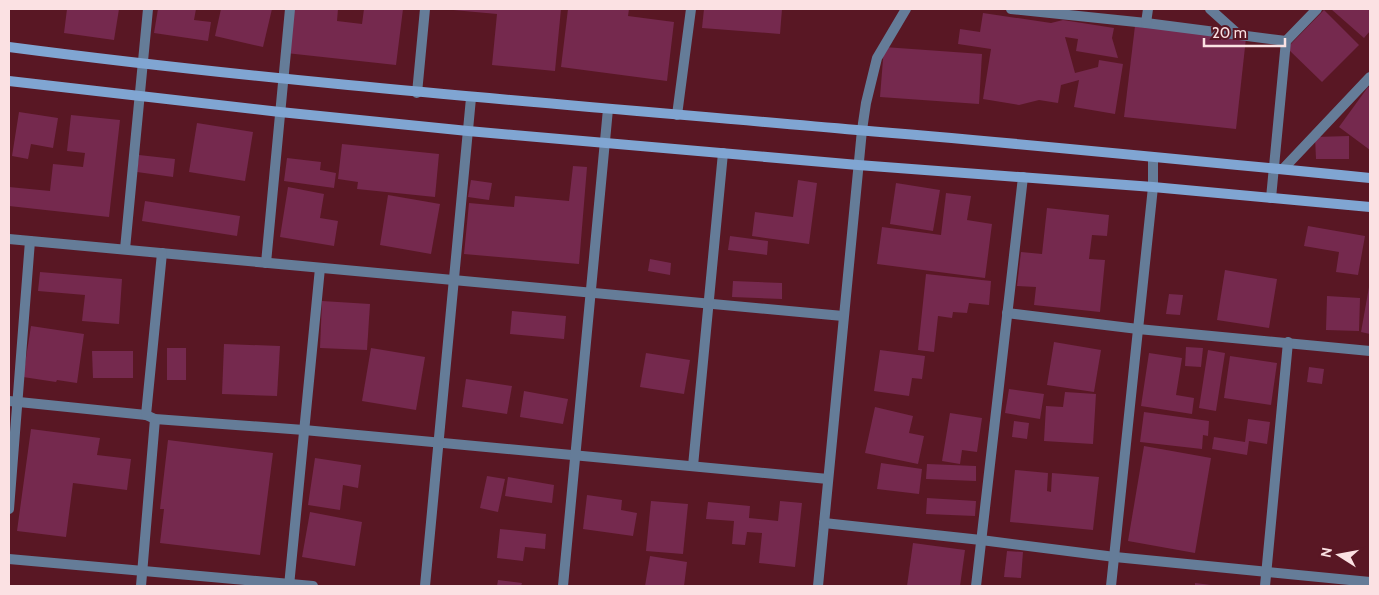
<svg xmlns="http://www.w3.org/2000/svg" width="1379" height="595" font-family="Cabin,sans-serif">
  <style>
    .building { fill: #75294e }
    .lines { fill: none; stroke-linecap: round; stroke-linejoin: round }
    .street { stroke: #657c98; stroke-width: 10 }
    .secondary { stroke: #80a5d2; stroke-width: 10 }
  </style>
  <rect width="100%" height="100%" fill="#591724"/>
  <g class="building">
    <polygon points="67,9 119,9 114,40 64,33"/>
    <polygon points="158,9 196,9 194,20 211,22 208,41 154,33"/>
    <polygon points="221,9 272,9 263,47 215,36"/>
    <polygon points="291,9 338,9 337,21 362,24 364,9 403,9 396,65 286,53"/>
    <polygon points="453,9 561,9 555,71 492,65 497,14 453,10"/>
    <polygon points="568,9 629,9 628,16 674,22 667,81 561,67"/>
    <polygon points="704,9 782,9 780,34 702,28"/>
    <polygon points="1331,9 1370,9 1370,31 1364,38"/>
    <polygon points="1324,10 1359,45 1322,82 1287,48"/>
    <polygon points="983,13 1051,23 1063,20 1114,28 1112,38 1118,58 1076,51 1078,39 1065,37 1075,73 1098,67 1099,60 1123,64 1115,114 1074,107 1079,80 1061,85 1058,103 1039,100 1019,105 983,99 991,49 958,44 960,29 980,32"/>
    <polygon points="1135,26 1246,38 1236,129 1124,117"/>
    <polygon points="884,47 982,54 979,104 880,97"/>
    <polygon points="1368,87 1370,88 1370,150 1339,127"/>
    <polygon points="19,112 58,118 53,148 31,144 28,159 12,156"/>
    <polygon points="71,115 120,120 109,217 9,206 9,187 50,191 53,164 83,167 85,153 67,151"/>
    <polygon points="197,123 253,132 245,181 189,172"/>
    <polygon points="1349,136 1349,159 1316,159 1315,137"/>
    <polygon points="342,144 439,154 435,197 357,189 358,182 338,179"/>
    <polygon points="139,155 175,159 173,177 137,172"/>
    <polygon points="287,158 321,162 320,170 336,173 334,188 284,181"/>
    <polygon points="573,166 587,167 579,264 464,254 469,203 514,207 515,196 569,201"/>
    <polygon points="471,180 492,183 489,200 468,197"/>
    <polygon points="798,180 817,183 809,244 752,236 755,212 793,217"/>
    <polygon points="896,183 940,190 933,231 890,224"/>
    <polygon points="288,187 324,194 320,218 338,221 334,246 280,237"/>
    <polygon points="946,193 971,196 967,220 992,224 985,278 877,264 882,227 941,235"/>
    <polygon points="388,195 440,204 431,254 380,245"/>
    <polygon points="145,201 240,216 237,236 142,221"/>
    <polygon points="1047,208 1109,215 1107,236 1092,235 1089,259 1105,260 1100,312 1034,305 1036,287 1017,286 1021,252 1042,254"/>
    <polygon points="1308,226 1365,236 1358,275 1336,272 1339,252 1304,246"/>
    <polygon points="730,236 768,241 767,255 728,250"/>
    <polygon points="650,259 671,263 670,275 648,271"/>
    <polygon points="1225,270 1277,279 1269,328 1217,320"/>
    <polygon points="40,272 122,279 119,324 82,321 85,295 38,291"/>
    <polygon points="926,274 991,281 989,305 969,303 967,313 953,312 952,318 938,316 934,352 918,350"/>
    <polygon points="733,281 782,283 782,299 732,297"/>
    <polygon points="1369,287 1370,287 1370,334 1361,332"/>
    <polygon points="1169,294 1183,295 1180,315 1166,314"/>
    <polygon points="1327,296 1360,298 1359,331 1326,330"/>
    <polygon points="322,301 370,304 367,350 320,348"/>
    <polygon points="512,311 566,316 564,339 510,334"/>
    <polygon points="31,326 84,334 77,383 57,380 56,382 23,377"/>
    <polygon points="1054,342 1101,350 1094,392 1047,385"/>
    <polygon points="224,344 280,346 277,396 222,394"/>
    <polygon points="1186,347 1203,348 1201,367 1185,366"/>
    <rect x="167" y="348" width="19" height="32"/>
    <polygon points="371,348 425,357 416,410 362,401"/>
    <polygon points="880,350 925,356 922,379 912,378 909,396 874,391"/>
    <polygon points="1208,350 1225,353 1216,411 1199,408"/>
    <polygon points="92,351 133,351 133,378 93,378"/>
    <polygon points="646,353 690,360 684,394 640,387"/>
    <polygon points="1149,353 1182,358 1176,395 1194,398 1192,414 1141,406"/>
    <polygon points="1230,356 1277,363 1271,405 1224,398"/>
    <polygon points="1309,367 1324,369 1322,384 1307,382"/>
    <polygon points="466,379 512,386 507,414 462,407"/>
    <polygon points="1009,389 1044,394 1040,419 1005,413"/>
    <polygon points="524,391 568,399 563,424 520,417"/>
    <polygon points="1065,392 1096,394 1093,444 1044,441 1046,406 1063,407"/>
    <polygon points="875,407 913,416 909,433 924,436 918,464 865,453"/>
    <polygon points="1144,412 1209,421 1208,436 1203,435 1202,449 1140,442"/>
    <polygon points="950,413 982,418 977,452 962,450 960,464 942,461"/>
    <polygon points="1248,419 1270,422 1267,444 1249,441 1247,455 1212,449 1214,437 1245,442"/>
    <polygon points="1014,421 1029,423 1027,439 1012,437"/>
    <polygon points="31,429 100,438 97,455 131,459 127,490 73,483 66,537 17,531"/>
    <polygon points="168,440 273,453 260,555 160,543 164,509 160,509"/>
    <polygon points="1144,446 1211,458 1195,553 1128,541"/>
    <polygon points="315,458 361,465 358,488 343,485 340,510 308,505"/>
    <polygon points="881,463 922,469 919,494 877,489"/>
    <polygon points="927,464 976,466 976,481 926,479"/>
    <polygon points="1015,470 1048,473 1047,491 1051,492 1052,473 1099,477 1093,530 1010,522"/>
    <polygon points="487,476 505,479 498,512 480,508"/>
    <polygon points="508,477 554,485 552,503 505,496"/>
    <polygon points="587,495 622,500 621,510 637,513 633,536 583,529"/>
    <polygon points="927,498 976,501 975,516 926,514"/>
    <polygon points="651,501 688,504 683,554 646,551"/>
    <polygon points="780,501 802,503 795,567 759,563 762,533 747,532 745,545 732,544 734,521 706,519 708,502 750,506 749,518 778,521"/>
    <polygon points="310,512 362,522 355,566 302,557"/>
    <polygon points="500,529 546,534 545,549 525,547 523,561 497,558"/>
    <polygon points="913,543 965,550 960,586 907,586"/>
    <polygon points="1007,551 1023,552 1021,578 1004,577"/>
    <polygon points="650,556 687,562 684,586 645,586"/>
    <polygon points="498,580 522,583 521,586 497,586"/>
    <polygon points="1195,583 1211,585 1211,586 1195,586"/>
  </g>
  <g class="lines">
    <g class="street">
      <polyline points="1011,9 1146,23 1286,41"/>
      <polyline points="1210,9 1239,35"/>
      <polyline points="1146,23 1148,9"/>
      <polyline points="417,93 425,9"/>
      <polyline points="677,115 691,9"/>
      <polyline points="1283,169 1370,77"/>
      <polyline points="1271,198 1286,41 1317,9"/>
      <polyline points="9,239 843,316"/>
      <polyline points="125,249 148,9"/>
      <polyline points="266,263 290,9"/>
      <polyline points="1007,313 1138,329 1370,351"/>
      <polyline points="9,401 146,415 155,419 304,430 828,479"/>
      <polyline points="146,415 162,253"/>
      <polyline points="693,466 723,153"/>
      <polyline points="9,509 30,241"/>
      <polyline points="824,523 981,540 1115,557 1370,582"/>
      <polyline points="9,559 313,586"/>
      <polyline points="141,586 155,419"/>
      <polyline points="289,586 320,268"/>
      <polyline points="425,586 471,98"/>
      <polyline points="563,586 608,109"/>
      <polyline points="818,586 862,130 866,103 877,58 906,9"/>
      <polyline points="976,586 1023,177"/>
      <polyline points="1111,586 1153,187 1153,158"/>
      <polyline points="1265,586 1288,342"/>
    </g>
    <g class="secondary">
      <path d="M9,47C291,84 574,105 857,130C1028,144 1199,161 1370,178"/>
      <polyline points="9,81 280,112 468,131 858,165 1153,187 1370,207"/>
    </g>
  </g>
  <rect width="1379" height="595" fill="none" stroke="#fbe1e3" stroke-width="20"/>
  <g transform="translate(1339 555) rotate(281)" stroke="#591724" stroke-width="4" paint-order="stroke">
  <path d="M0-4L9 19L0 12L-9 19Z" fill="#fbe1e3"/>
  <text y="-8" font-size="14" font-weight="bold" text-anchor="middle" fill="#fbe1e3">N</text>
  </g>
  <path d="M1204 38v8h81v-8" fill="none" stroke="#fbe1e3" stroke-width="2.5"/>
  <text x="1212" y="38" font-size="15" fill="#fbe1e3" stroke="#591724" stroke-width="4" paint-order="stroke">20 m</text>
</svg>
